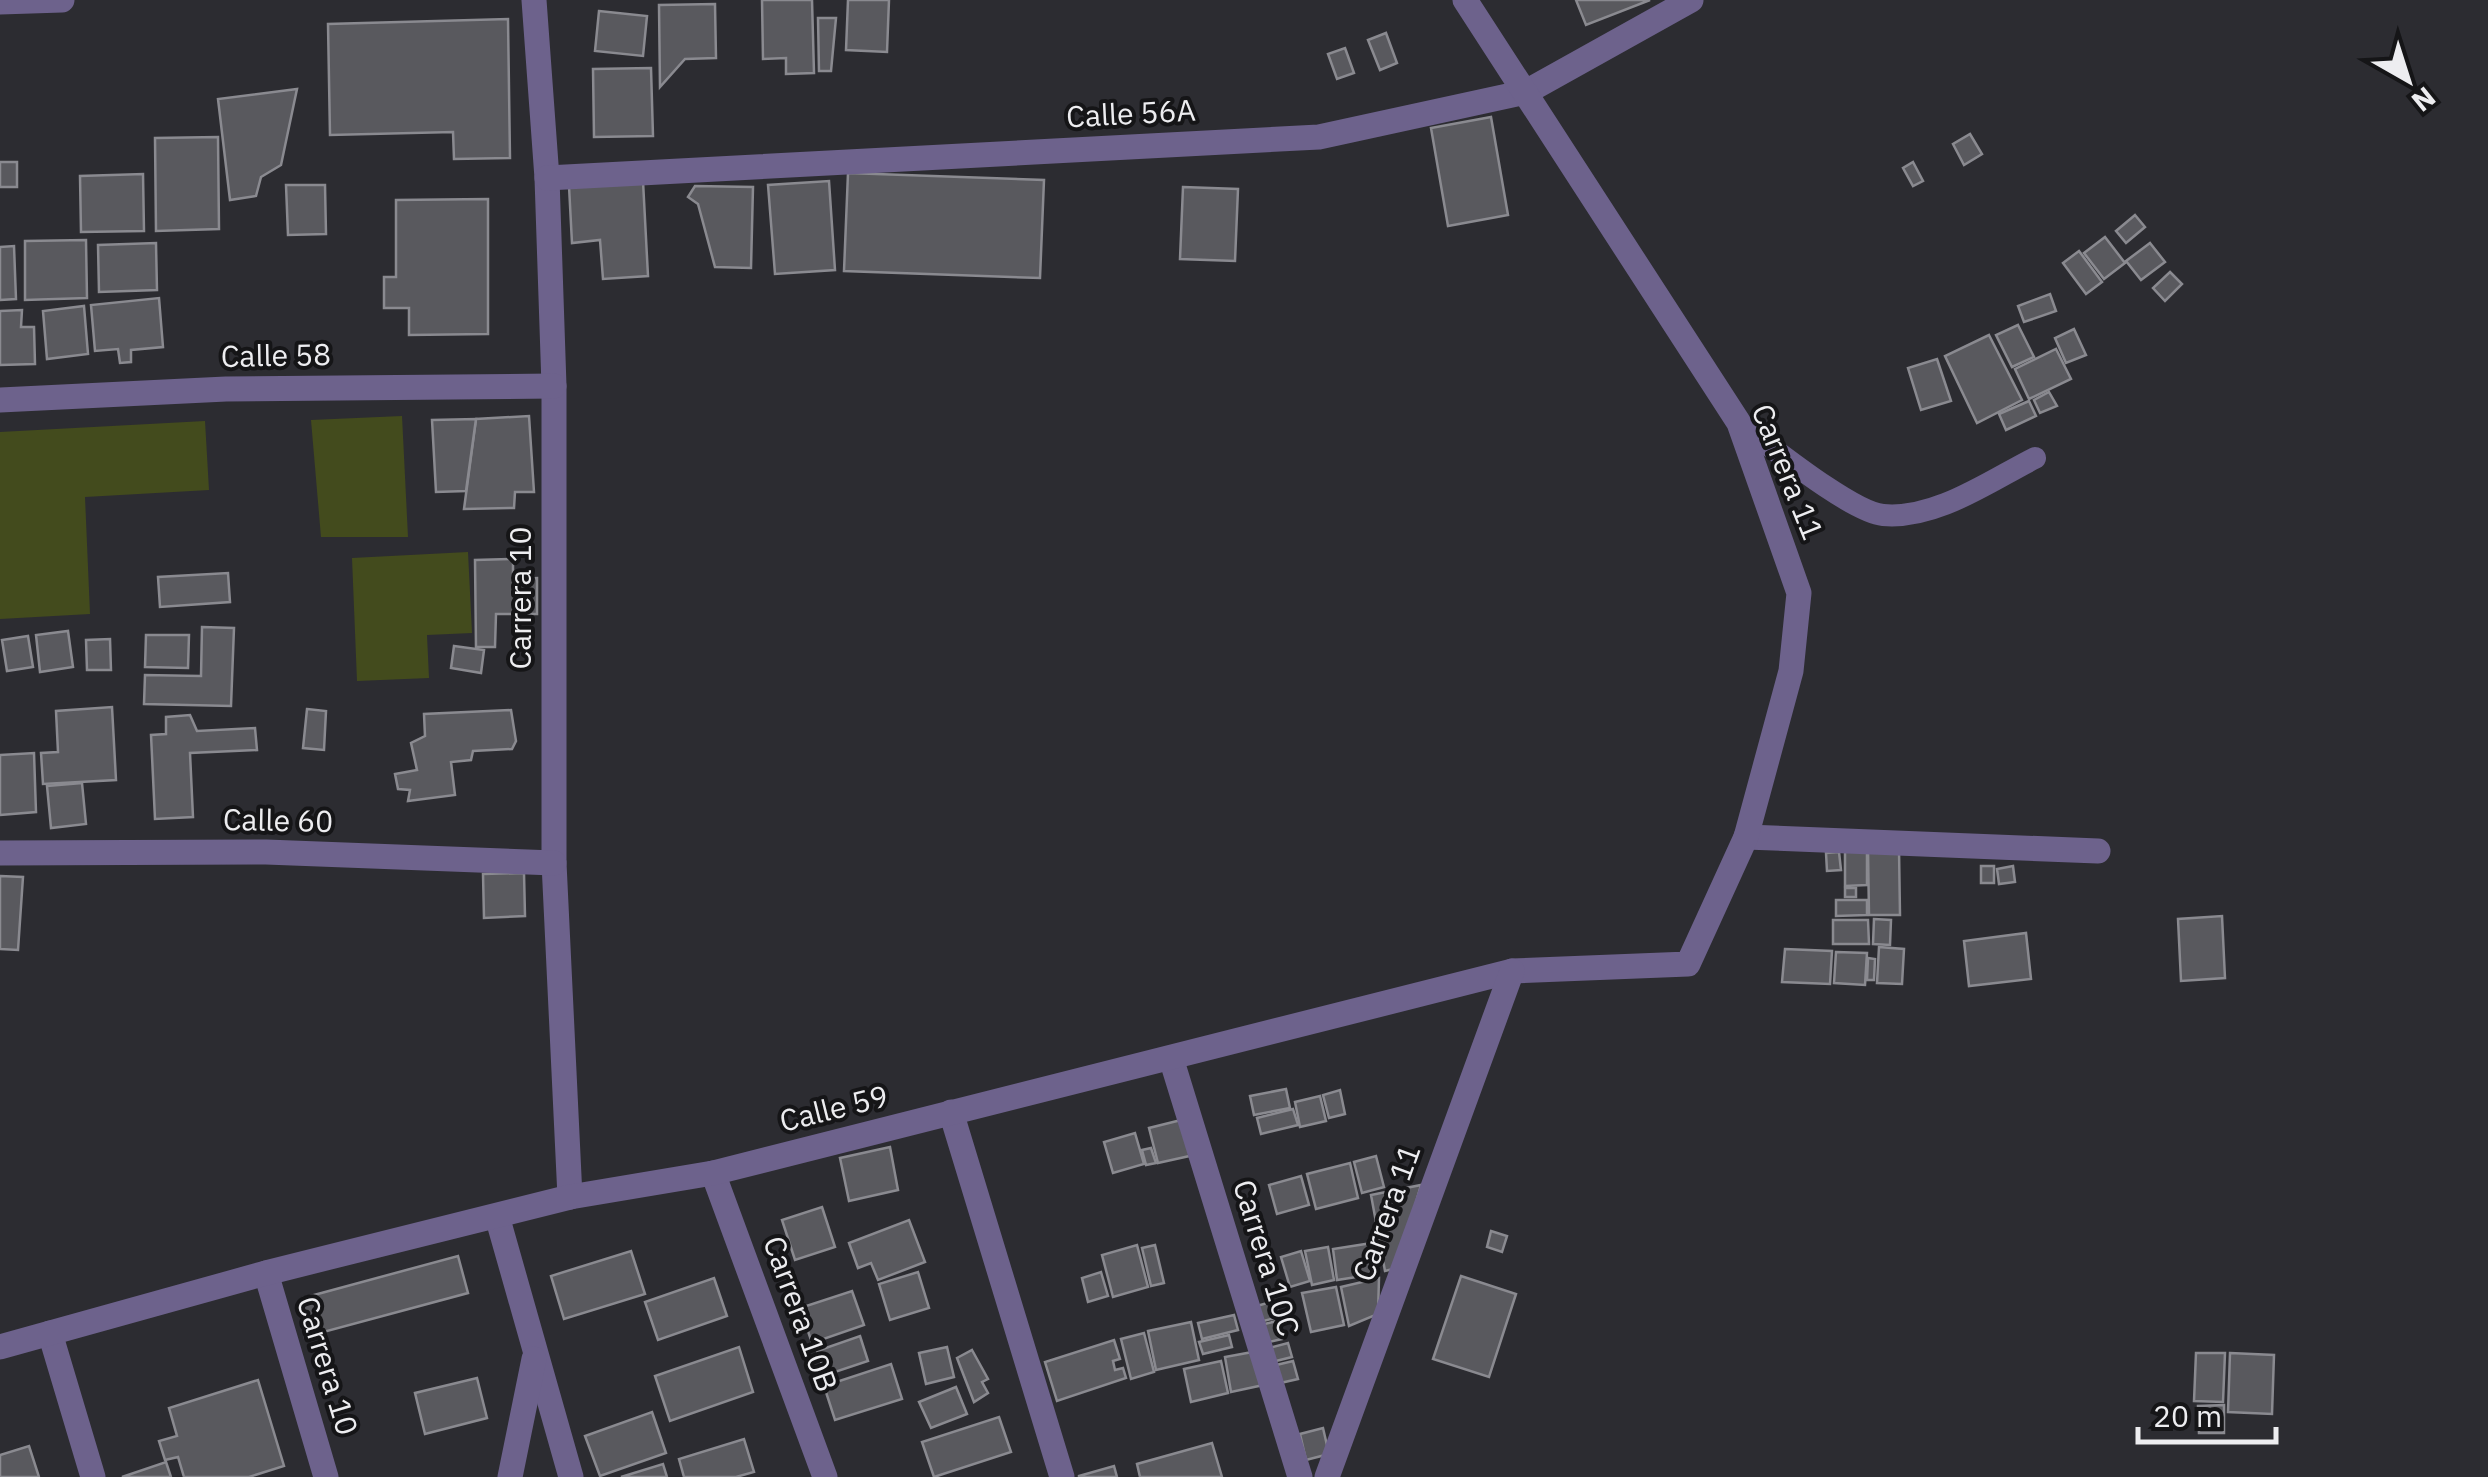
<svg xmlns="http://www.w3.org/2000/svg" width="2488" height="1477" font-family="'IBM Plex Sans',sans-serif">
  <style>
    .green { fill: #434b1d }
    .building { fill: #59595e; stroke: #8a8a90; stroke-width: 2.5 }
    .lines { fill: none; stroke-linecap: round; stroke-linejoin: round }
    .lane { stroke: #6d628c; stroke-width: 22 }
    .street { stroke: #6d628c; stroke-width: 25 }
    .labels { text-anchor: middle; stroke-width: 8; stroke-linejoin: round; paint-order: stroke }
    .street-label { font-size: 30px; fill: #ededf0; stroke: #151517 }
  </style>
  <rect width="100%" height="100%" fill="#2c2c31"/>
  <g class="green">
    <polygon points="402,416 408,537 321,537 311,420"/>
    <polygon points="205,421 209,490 85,497 90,614 0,619 0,432"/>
    <polygon points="468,552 472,633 427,635 429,678 357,681 352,558"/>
  </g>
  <g class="building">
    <polygon points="762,0 812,0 814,73 786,74 786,58 763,59"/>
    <polygon points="848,0 889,0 887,52 846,50"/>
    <polygon points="1576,0 1650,0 1586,25"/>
    <polygon points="715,4 716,58 685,59 660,87 659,5"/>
    <polygon points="599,11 647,16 643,56 595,51"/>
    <polygon points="818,18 836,18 831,71 819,71"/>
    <polygon points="508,19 510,158 454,159 453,132 330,135 328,24"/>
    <polygon points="1386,33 1397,63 1380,70 1368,40"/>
    <polygon points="1345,48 1354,73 1337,79 1328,54"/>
    <polygon points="651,68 653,136 594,137 593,69"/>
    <polygon points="297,89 281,165 261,177 256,196 230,200 218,99"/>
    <polygon points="1491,117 1508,215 1448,226 1431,128"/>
    <polygon points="1970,134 1982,154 1964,165 1953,144"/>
    <polygon points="218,137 219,229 156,231 155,138"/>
    <rect x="0" y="162" width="17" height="25"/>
    <polygon points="1913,162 1923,181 1913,186 1903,168"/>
    <polygon points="848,173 1044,180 1040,278 844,271"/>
    <polygon points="143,174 144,231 81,232 80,176"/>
    <polygon points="643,181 648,276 603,279 600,240 572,243 569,186"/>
    <polygon points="829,181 835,270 775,274 768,185"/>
    <polygon points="286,185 325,185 326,234 288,235"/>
    <polygon points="695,186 753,187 751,268 715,267 698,204 688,197"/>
    <polygon points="1183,187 1238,189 1235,261 1180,259"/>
    <polygon points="488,199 488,334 409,335 409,308 384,308 384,277 396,277 396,200"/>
    <polygon points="2135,215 2145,227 2126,243 2116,231"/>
    <polygon points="2105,237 2125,263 2104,279 2084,253"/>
    <polygon points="86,240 87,298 25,300 25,241"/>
    <polygon points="156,243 157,290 99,292 98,245"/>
    <polygon points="2150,243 2165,262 2141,280 2126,261"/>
    <polygon points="14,246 16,299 0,300 0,247"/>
    <polygon points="2079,251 2102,282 2086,294 2063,263"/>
    <polygon points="2170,272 2182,284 2165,301 2153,288"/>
    <polygon points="2050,294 2056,311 2024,322 2018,306"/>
    <polygon points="159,298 163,347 131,350 131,362 120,363 118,349 95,351 91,305"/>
    <polygon points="84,306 88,354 47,359 43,311"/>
    <polygon points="22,310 21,327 34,327 35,364 0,365 0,311"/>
    <polygon points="2018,325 2034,357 2012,367 1996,335"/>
    <polygon points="2074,329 2086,355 2066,363 2055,338"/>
    <polygon points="1989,335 2022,400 1977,423 1945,356"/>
    <polygon points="2056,349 2071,379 2029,399 2015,369"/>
    <polygon points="1937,359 1951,401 1921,410 1908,368"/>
    <polygon points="2049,392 2057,406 2040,413 2034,400"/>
    <polygon points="2029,401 2036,416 2006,430 1999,414"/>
    <polygon points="529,416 534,492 515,492 514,508 464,509 476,419"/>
    <polygon points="476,419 466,491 436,492 432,420"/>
    <polygon points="513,559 513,579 537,578 537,614 496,614 495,647 476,647 475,560"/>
    <polygon points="228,573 230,602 160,607 158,577"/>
    <polygon points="202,627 234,628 231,706 144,704 145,675 201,676"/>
    <polygon points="68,631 73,667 40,672 36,635"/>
    <polygon points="146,635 189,635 188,668 145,667"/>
    <polygon points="28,636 33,667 7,671 2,640"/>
    <polygon points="110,639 111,670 87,670 86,640"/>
    <polygon points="454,646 484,650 481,673 451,668"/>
    <polygon points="112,707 116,780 43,784 41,753 58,752 56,711"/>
    <polygon points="307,709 326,711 324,750 303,748"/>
    <polygon points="511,710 516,741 512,749 473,751 471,760 451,762 455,795 408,801 410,790 398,789 395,774 417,770 411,743 425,736 424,714"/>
    <polygon points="190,715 197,731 255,728 257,750 190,753 193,817 155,819 151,735 166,734 166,717"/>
    <polygon points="34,753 36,812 0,815 0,755"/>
    <polygon points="82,783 86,824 51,828 47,786"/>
    <polygon points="1867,849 1867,885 1845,886 1845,850"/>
    <polygon points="1899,849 1900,915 1869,915 1868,850"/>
    <polygon points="1839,852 1841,870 1827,871 1826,853"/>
    <rect x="1981" y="866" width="13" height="17"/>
    <polygon points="2013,866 2015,882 1999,884 1997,869"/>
    <polygon points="524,873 525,916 484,918 483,874"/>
    <polygon points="0,876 23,877 18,950 0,949"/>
    <rect x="1845" y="888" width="11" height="9"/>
    <polygon points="1836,900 1867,900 1867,915 1836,916"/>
    <polygon points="2222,916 2225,978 2181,981 2178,919"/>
    <polygon points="1874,919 1891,920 1890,945 1873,944"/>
    <polygon points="1833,920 1868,920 1869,944 1833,944"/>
    <polygon points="2026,933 2031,979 1969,986 1964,941"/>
    <polygon points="1879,947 1904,949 1902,984 1877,983"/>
    <polygon points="1785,949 1832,951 1830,984 1782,982"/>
    <polygon points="1836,952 1867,953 1865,985 1834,983"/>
    <polygon points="1868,958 1875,959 1874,980 1867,980"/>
    <polygon points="1286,1089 1290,1108 1254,1115 1250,1096"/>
    <polygon points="1340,1090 1345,1114 1329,1118 1323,1095"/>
    <polygon points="1320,1096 1326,1121 1300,1127 1295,1102"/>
    <polygon points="1293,1109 1298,1125 1261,1134 1257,1118"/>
    <polygon points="1185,1119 1194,1155 1158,1163 1149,1128"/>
    <polygon points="1135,1133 1144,1164 1113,1173 1104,1142"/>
    <polygon points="890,1147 898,1190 849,1201 840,1158"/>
    <polygon points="1151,1148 1156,1163 1146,1165 1142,1150"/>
    <polygon points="1376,1156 1384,1187 1362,1193 1354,1162"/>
    <polygon points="1350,1163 1358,1198 1316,1209 1307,1174"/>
    <polygon points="1301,1176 1309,1205 1277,1214 1269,1185"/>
    <polygon points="1421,1185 1397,1268 1385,1271 1371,1195"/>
    <polygon points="822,1207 835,1247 795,1260 782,1220"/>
    <polygon points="909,1220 925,1262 878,1280 871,1263 858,1268 849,1243"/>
    <polygon points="1491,1231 1507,1236 1502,1252 1487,1247"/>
    <polygon points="1372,1243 1376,1274 1337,1280 1333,1249"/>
    <polygon points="1137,1245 1148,1287 1113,1297 1102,1255"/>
    <polygon points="1155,1245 1164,1283 1151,1286 1142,1248"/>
    <polygon points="1328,1247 1334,1280 1312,1285 1305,1251"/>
    <polygon points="631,1251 645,1294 564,1319 551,1276"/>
    <polygon points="1301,1251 1310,1281 1290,1287 1281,1257"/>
    <polygon points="458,1256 468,1293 305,1337 303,1298"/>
    <polygon points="918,1272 929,1308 890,1320 879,1284"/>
    <polygon points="1101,1272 1108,1296 1088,1302 1082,1278"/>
    <polygon points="1461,1276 1516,1294 1489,1377 1433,1359"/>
    <polygon points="714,1278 727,1316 658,1340 645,1302"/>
    <polygon points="1379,1278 1378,1314 1349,1326 1341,1287"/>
    <polygon points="1336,1287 1344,1325 1311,1332 1302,1293"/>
    <polygon points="852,1291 864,1325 812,1343 800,1308"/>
    <polygon points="1275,1301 1279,1317 1256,1323 1253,1307"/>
    <polygon points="1234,1315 1238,1330 1202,1339 1198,1323"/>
    <polygon points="1277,1321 1282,1339 1265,1343 1260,1325"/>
    <polygon points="1191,1322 1199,1360 1156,1370 1148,1331"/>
    <polygon points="1144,1333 1154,1372 1131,1379 1121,1339"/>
    <polygon points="1229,1335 1232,1347 1203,1354 1199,1342"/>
    <polygon points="860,1336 868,1361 826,1375 817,1351"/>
    <polygon points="1114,1340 1120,1359 1113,1361 1115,1370 1123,1368 1126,1378 1057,1401 1045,1362"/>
    <polygon points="1288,1343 1292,1357 1272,1362 1269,1348"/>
    <polygon points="739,1347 753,1392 670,1421 655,1376"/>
    <polygon points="947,1347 954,1377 926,1384 919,1353"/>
    <polygon points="972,1350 988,1379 982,1382 988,1393 974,1402 957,1358"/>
    <polygon points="1258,1351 1268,1384 1231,1392 1225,1357"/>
    <polygon points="2196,1353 2225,1353 2223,1402 2194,1401"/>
    <polygon points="2230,1353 2274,1355 2272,1414 2228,1412"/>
    <polygon points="1221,1361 1228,1393 1191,1402 1184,1369"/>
    <polygon points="1293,1361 1298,1379 1276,1384 1272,1366"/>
    <polygon points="891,1364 902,1399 835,1420 824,1386"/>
    <polygon points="477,1378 487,1418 425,1434 415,1393"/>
    <polygon points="258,1380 284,1466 249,1477 184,1477 178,1457 165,1460 159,1441 177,1436 169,1408"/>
    <polygon points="956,1387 967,1414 931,1428 919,1402"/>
    <polygon points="2224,1405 2224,1433 2199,1433 2198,1406"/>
    <polygon points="652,1412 666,1453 600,1476 585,1436"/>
    <polygon points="999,1417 1011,1452 934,1477 922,1442"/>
    <polygon points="1323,1428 1329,1454 1306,1460 1300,1434"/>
    <polygon points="744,1439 754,1472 736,1477 684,1477 679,1459"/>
    <polygon points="1212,1443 1222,1477 1140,1477 1137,1464"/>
    <polygon points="29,1446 39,1477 0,1477 0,1455"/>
    <polygon points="166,1462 171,1477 122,1477"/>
    <polygon points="663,1464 667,1477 621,1477"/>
    <polygon points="1114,1466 1117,1477 1079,1477 1079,1476"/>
  </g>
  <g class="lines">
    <path class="lane" d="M1739,423C1768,444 1851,512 1883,515C1936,520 1991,480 2035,458"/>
    <g class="street">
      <polyline points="534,0 547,178 554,386 554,863 570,1197"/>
      <polyline points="0,2 62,0"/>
      <polyline points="547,178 1319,137 1526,92 1691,0"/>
      <polyline points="0,400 226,389 554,386"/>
      <polyline points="1746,837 2098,851"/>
      <polyline points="0,853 266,852 554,863"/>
      <polyline points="1171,1058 1300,1477"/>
      <polyline points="951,1112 1062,1477"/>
      <polyline points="713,1173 825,1477"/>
      <polyline points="497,1216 571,1477"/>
      <polyline points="266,1273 326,1477"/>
      <polyline points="50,1333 93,1477"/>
      <polyline points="0,1347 266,1273 570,1197 713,1173 1512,971 1688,964 1746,837 1791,671 1799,593 1739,423 1465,0"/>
      <polyline points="510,1477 534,1359"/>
      <polyline points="1327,1477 1512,971"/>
    </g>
  </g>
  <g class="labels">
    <g class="street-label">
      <text transform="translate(1131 114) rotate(-3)" y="10">Calle 56A</text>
      <text transform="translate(276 356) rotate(-1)" y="10">Calle 58</text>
      <text transform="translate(1787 472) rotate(68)" y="10">Carrera 11</text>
      <text transform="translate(521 598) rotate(-90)" y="10">Carrera 10</text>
      <text transform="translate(278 821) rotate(1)" y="10">Calle 60</text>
      <text transform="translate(834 1109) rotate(-14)" y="10">Calle 59</text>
      <text transform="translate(1387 1213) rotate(-70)" y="10">Carrera 11</text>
      <text transform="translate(1266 1258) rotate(73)" y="10">Carrera 10C</text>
      <text transform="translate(800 1314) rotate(70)" y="10">Carrera 10B</text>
      <text transform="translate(327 1366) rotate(73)" y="10">Carrera 10</text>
    </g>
  </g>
  <g transform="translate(2408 80) rotate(141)" stroke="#151517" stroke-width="8" paint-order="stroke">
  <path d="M0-8L18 38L0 25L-18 38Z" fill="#ededf0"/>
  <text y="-15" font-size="28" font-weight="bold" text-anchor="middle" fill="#ededf0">N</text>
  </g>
  <path d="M2138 1427v15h138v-15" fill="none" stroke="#ededf0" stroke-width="5"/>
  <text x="2153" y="1427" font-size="30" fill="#ededf0" stroke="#151517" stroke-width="8" paint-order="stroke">20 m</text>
</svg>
